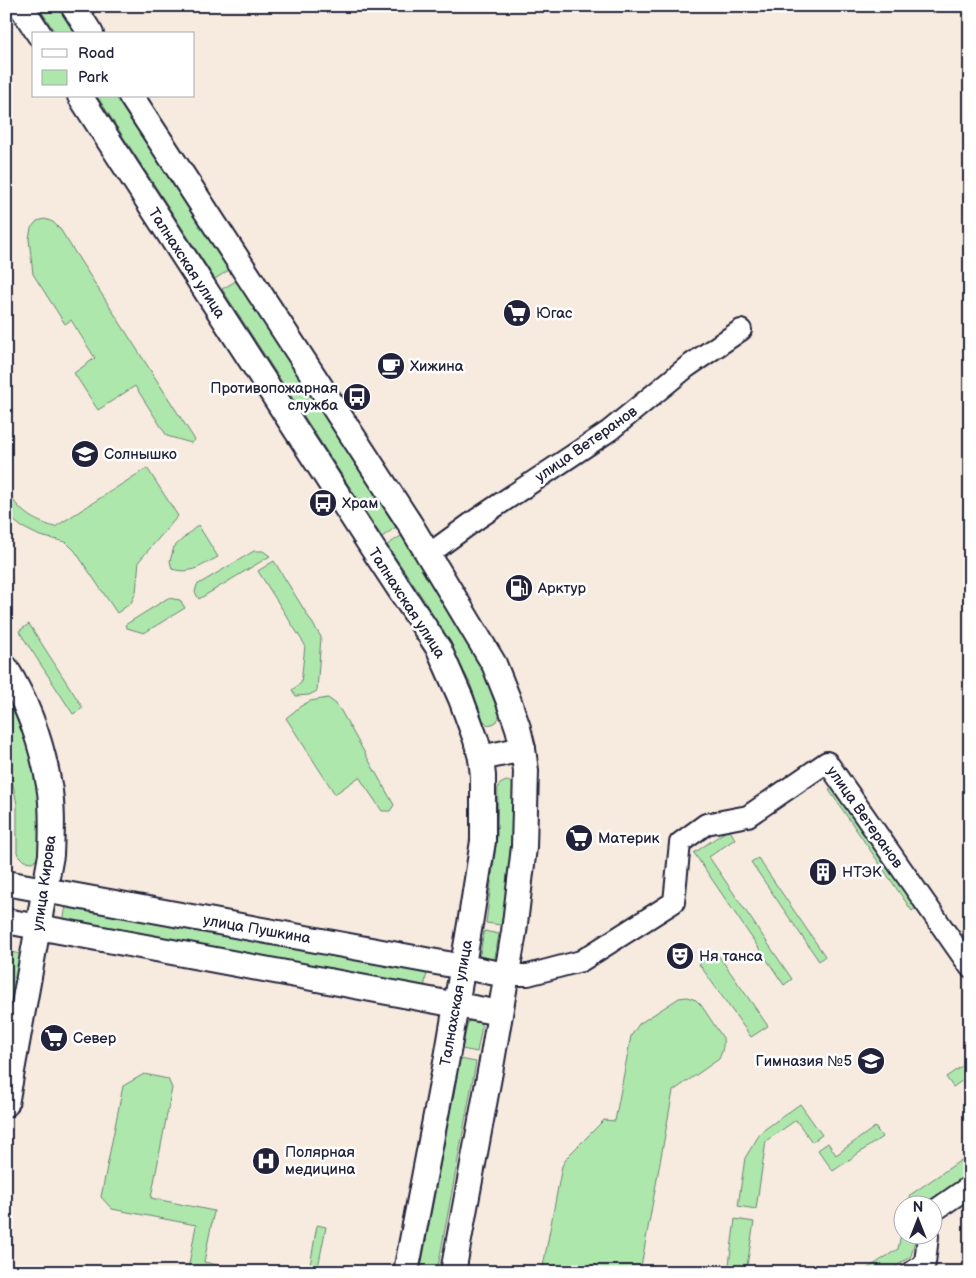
<svg xmlns="http://www.w3.org/2000/svg" width="976" height="1278" font-family="'Balsamiq Sans',sans-serif">
  <style>
    .green { fill: #aee7ab; stroke: #688473 }
    .lines { fill: none; stroke-linecap: round; stroke-linejoin: round }
    .minor-casing { stroke: #22223b; stroke-width: 24 }
    .tertiary-casing { stroke: #22223b; stroke-width: 28 }
    .minor { stroke: #fff; stroke-width: 20 }
    .tertiary { stroke: #fff; stroke-width: 24 }
    .labels { text-anchor: middle; stroke-width: 5; stroke-linejoin: round; paint-order: stroke }
    .street-label { font-size: 15px; fill: #22223b; stroke: #fff }
    .poi-label { font-size: 15px; fill: #22223b; stroke: #fff; text-anchor: start }
  </style>
  <rect width="100%" height="100%" fill="#f7eadf"/>
  <filter id="ink" filterUnits="userSpaceOnUse"><feTurbulence type="fractalNoise" baseFrequency=".02" numOctaves="2"/><feDisplacementMap in="SourceGraphic" scale="10" xChannelSelector="R" yChannelSelector="G"/><feConvolveMatrix kernelMatrix="1 2 1 2 8 2 1 2 1" color-interpolation-filters="sRGB"/></filter>
  <g filter="url(#ink)">
    <g class="green">
      <polygon points="38,6 58,6 76,34 56,34"/>
      <polygon points="97,96 117,96 229,270 215,279"/>
      <polygon points="45,219 53,222 60,229 195,440 191,443 167,436 135,386 98,410 74,373 95,358 71,320 65,324 33,274 29,239 31,228 37,221"/>
      <polygon points="236,281 396,527 382,537 222,289"/>
      <path d="M147,468L178,516L139,561L136,592L131,603L117,613L75,551L66,542L40,536L22,527L9,517L6,513V490C20,512 31,520 55,527Z"/>
      <path d="M198,525L218,557C202,565 191,575 172,569L170,561L174,547Z"/>
      <polygon points="401,536 436,589 481,667 486,678 499,715 499,718 495,723 488,725 483,720 470,683 446,638 422,597 387,545"/>
      <polygon points="254,551 263,551 270,556 199,599 195,592 197,585"/>
      <polygon points="274,561 321,637 317,691 309,695 296,696 292,690 301,683 305,645 258,571"/>
      <polygon points="168,598 180,600 185,608 144,633 127,628 125,625"/>
      <polygon points="29,624 83,708 73,714 19,631"/>
      <polygon points="6,696 10,703 28,747 39,799 40,852 36,860 32,862 24,861 18,855 17,852 17,804 6,751"/>
      <polygon points="328,698 336,704 341,711 394,805 390,811 382,811 359,777 335,794 286,718 301,706 310,701"/>
      <path d="M506,781C513,782 514,785 515,792L507,889L501,925L486,923L497,837L498,787L500,784Z"/>
      <polygon points="836,786 918,906 912,911 829,790"/>
      <polygon points="729,829 735,839 709,857 792,979 784,985 694,853"/>
      <polygon points="758,858 825,956 819,961 751,862"/>
      <polygon points="66,906 427,972 424,988 63,922"/>
      <polygon points="484,931 499,934 494,962 479,959"/>
      <polygon points="6,951 21,954 6,1033"/>
      <polygon points="716,952 768,1026 751,1037 699,964"/>
      <path d="M687,997L696,1000L701,1005L723,1038C724,1046 722,1052 719,1059L673,1091L640,1272H542L562,1166L568,1156L604,1120L615,1121L631,1036L639,1024L679,998Z"/>
      <polygon points="473,1019 479,1021 482,1026 477,1052 462,1049 468,1022"/>
      <polygon points="460,1059 476,1062 437,1272 420,1272"/>
      <polygon points="965,1064 970,1070 970,1090 963,1080 953,1087 946,1077"/>
      <polygon points="144,1074 168,1079 172,1088 151,1198 214,1211 204,1262 249,1272 199,1272 188,1270 196,1225 112,1209 101,1197 123,1086"/>
      <polygon points="800,1104 822,1135 812,1142 796,1120 766,1141 756,1209 738,1206 745,1158 761,1132"/>
      <polygon points="875,1127 882,1137 833,1171 818,1150 828,1143 836,1155"/>
      <polygon points="970,1154 970,1173 923,1205 908,1203 910,1195"/>
      <polygon points="735,1219 754,1222 746,1272 728,1272"/>
      <polygon points="903,1224 904,1236 916,1236 911,1256 888,1272 866,1272 865,1270 898,1249"/>
      <polygon points="317,1225 326,1227 317,1272 309,1272"/>
    </g>
    <g class="lines">
      <defs>
        <g id="minor">
          <polyline points="429,554 477,519 609,431 687,367 741,330"/>
          <polyline points="507,975 528,975 581,961 674,902 680,843 706,824 748,816 827,762 970,967"/>
          <polyline points="934,1211 970,1186"/>
          <polyline points="912,1272 925,1263 928,1236"/>
        </g>
        <g id="tertiary">
          <polyline points="21,6 39,34"/>
          <polyline points="73,6 91,34"/>
          <polyline points="80,96 373,549 439,649 461,699 476,740 481,758 483,776 483,841 470,924 448,1052 406,1272"/>
          <polyline points="131,96 410,524 494,664 508,699 518,728 523,749 526,771 524,847 514,932 492,1061 453,1272"/>
          <path d="M6,668C28,704 42,744 49,785C53,807 52,832 51,855L6,1104"/>
          <polyline points="481,758 523,749"/>
          <polyline points="6,883 507,975"/>
          <polyline points="6,921 500,1013"/>
        </g>
      </defs>
      <use href="#minor" class="minor-casing"/>
      <use href="#tertiary" class="tertiary-casing"/>
      <use href="#minor" class="minor"/>
      <use href="#tertiary" class="tertiary"/>
    </g>
  </g>
  <defs>
    <symbol id="supermarket-disc" viewBox="-11 -11 22 22"><circle r="9.5" fill="#22223b" stroke="#fff"/><path d="M-6-5.5h2.5l.6 2H6L4.5 2H-2.5L-4.4-4H-6ZM-1.5 3.2a1.3 1.3 0 1 0 .1 0ZM3 3.2a1.3 1.3 0 1 0 .1 0Z" fill="#fff"/></symbol>
    <symbol id="cafe-disc" viewBox="-11 -11 22 22"><circle r="9.5" fill="#22223b" stroke="#fff"/><path d="M-5.5-4.5H6V0H3Q3 3.5 0 3.5H-2.5Q-5.5 3.5-5.5 0ZM3-3.2v2h1.7v-2ZM-6 4.5H4V6H-6Z" fill="#fff"/></symbol>
    <symbol id="bus-disc" viewBox="-11 -11 22 22"><circle r="9.5" fill="#22223b" stroke="#fff"/><path d="M-5-6H5V4H4V6H2V4H-2V6H-4V4H-5ZM-3.5-4V0h7V-4ZM-3.5 1.2v1.5H-2V1.2ZM2 1.2v1.5H3.5V1.2Z" fill="#fff"/></symbol>
    <symbol id="school-disc" viewBox="-11 -11 22 22"><circle r="9.5" fill="#22223b" stroke="#fff"/><path d="M0-5L7-2L0 1L-7-2ZM-4 1L0 2.5L4 1V4Q0 6-4 4Z" fill="#fff"/></symbol>
    <symbol id="fuel-disc" viewBox="-11 -11 22 22"><circle r="9.5" fill="#22223b" stroke="#fff"/><path d="M-5.5-6h7V0h2V4h1.3V-2.5L3-4.5l.8-.8L6-3V5H2.5V1h-1V6h-7ZM-4.2-4.7v3.2H.2V-4.7Z" fill="#fff"/></symbol>
    <symbol id="building-disc" viewBox="-11 -11 22 22"><circle r="9.5" fill="#22223b" stroke="#fff"/><path d="M-4-6H4V6H1V3H-1V6H-4ZM-2.5-4.3h1.7v1.8h-1.7ZM.8-4.3h1.7v1.8H.8ZM-2.5-1h1.7V.8h-1.7ZM.8-1h1.7V.8H.8Z" fill="#fff"/></symbol>
    <symbol id="theatre-disc" viewBox="-11 -11 22 22"><circle r="9.5" fill="#22223b" stroke="#fff"/><path d="M-5-5.5Q0-4 5-5.5V0Q5 5 0 6Q-5 5-5 0ZM-3.3-2.5H-1v1.5H-3.3ZM1-2.5H3.3v1.5H1ZM-2.8 1Q0 5.5 2.8 1Z" fill="#fff"/></symbol>
    <symbol id="hospital-disc" viewBox="-11 -11 22 22"><circle r="9.5" fill="#22223b" stroke="#fff"/><path d="M-5-5h3v3.5h4V-5h3V5h-3V1.5h-4V5h-3Z" fill="#fff"/></symbol>
  </defs>
  <g fill-rule="evenodd">
    <use href="#supermarket-disc" x="501" y="297" width="32" height="32"/>
    <use href="#cafe-disc" x="375" y="350" width="32" height="32"/>
    <use href="#bus-disc" x="341" y="381" width="32" height="32"/>
    <use href="#school-disc" x="69" y="438" width="32" height="32"/>
    <use href="#bus-disc" x="307" y="487" width="32" height="32"/>
    <use href="#fuel-disc" x="503" y="572" width="32" height="32"/>
    <use href="#supermarket-disc" x="563" y="822" width="32" height="32"/>
    <use href="#building-disc" x="807" y="856" width="32" height="32"/>
    <use href="#theatre-disc" x="664" y="940" width="32" height="32"/>
    <use href="#supermarket-disc" x="38" y="1022" width="32" height="32"/>
    <use href="#school-disc" x="855" y="1045" width="32" height="32"/>
    <use href="#hospital-disc" x="250" y="1145" width="32" height="32"/>
  </g>
  <g class="labels">
    <g class="street-label">
      <text transform="translate(187 263) rotate(57)" y="5">Талнахская улица</text>
      <text transform="translate(586 444) rotate(-35)" y="5">улица Ветеранов</text>
      <text transform="translate(407 603) rotate(57)" y="5">Талнахская улица</text>
      <text transform="translate(865 817) rotate(55)" y="5">улица Ветеранов</text>
      <text transform="translate(44 883) rotate(-82)" y="5">улица Кирова</text>
      <text transform="translate(257 929) rotate(10)" y="5">улица Пушкина</text>
      <text transform="translate(456 1003) rotate(-80)" y="5">Талнахская улица</text>
    </g>
    <g class="poi-label">
      <text x="536" y="318">Югас</text>
      <text x="410" y="371">Хижина</text>
      <text x="338" y="393" text-anchor="end">Противопожарная<tspan x="338" dy="17">служба</tspan></text>
      <text x="104" y="459">Солнышко</text>
      <text x="342" y="508">Храм</text>
      <text x="538" y="593">Арктур</text>
      <text x="598" y="843">Материк</text>
      <text x="842" y="877">НТЭК</text>
      <text x="699" y="961">Ня танса</text>
      <text x="73" y="1043">Север</text>
      <text x="852" y="1066" text-anchor="end">Гимназия №5</text>
      <text x="285" y="1157">Полярная<tspan x="285" dy="17">медицина</tspan></text>
    </g>
  </g>
  <rect width="976" height="1278" fill="none" stroke="#fff" stroke-width="25"/>
  <rect x="12" y="12" width="951" height="1253" fill="none" stroke="#22223b" stroke-width="2" filter="url(#ink)"/>
  <rect x="32" y="32" width="162" height="65" fill="#ffffff" stroke="#a7a7b1"/>
  <rect x="42" y="49" width="25" height="8" fill="#ffffff" stroke="#a7a7b1"/>
  <text x="78" y="58" font-size="15" fill="#22223b">Road</text>
  <rect x="42" y="70" width="25" height="15" fill="#aee7ab" stroke="#a7a7b1"/>
  <text x="78" y="82" font-size="15" fill="#22223b">Park</text>
  <g transform="translate(918 1220)"><circle r="24" fill="#ffffff" stroke="#a7a7b1"/>
  <path d="M0-4L9 19L0 12L-9 19Z" fill="#22223b"/>
  <text y="-8" font-size="14" font-weight="bold" text-anchor="middle" fill="#22223b">N</text>
  </g>
</svg>
